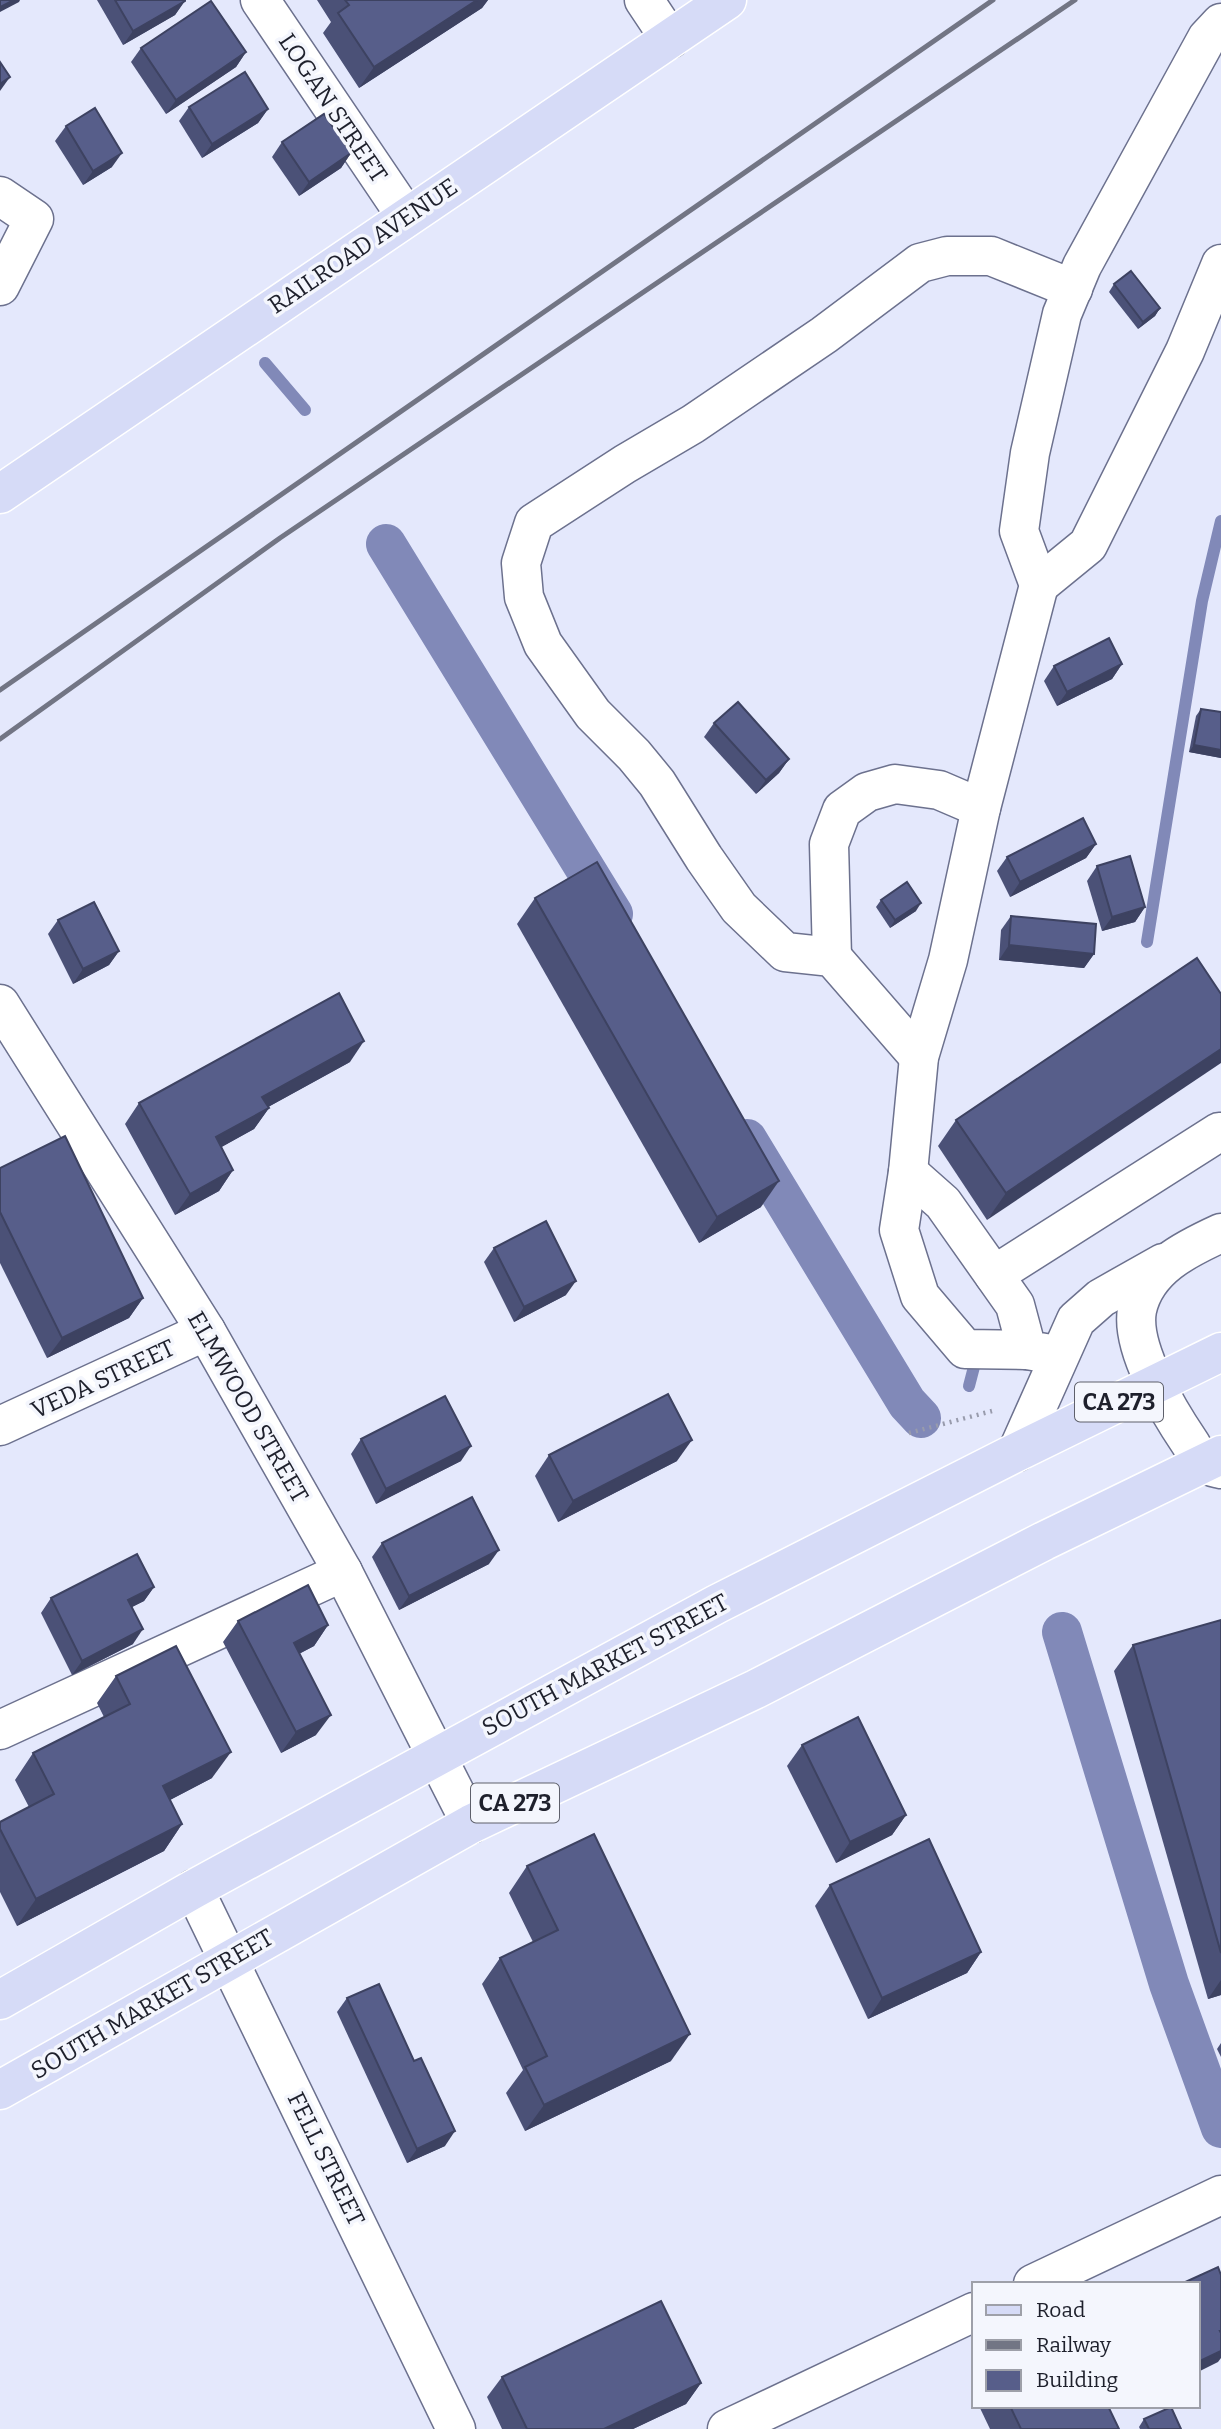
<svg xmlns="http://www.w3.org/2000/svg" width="1221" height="2429" font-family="Bitter,serif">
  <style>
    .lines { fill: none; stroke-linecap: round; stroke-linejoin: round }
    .stream { stroke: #8189b8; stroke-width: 12 }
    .canal { stroke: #8189b8; stroke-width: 40 }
    .minor-casing { stroke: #6c718e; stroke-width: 41 }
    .major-casing { stroke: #fff; stroke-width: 41 }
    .path { stroke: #989bac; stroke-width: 4.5; stroke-dasharray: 2 5; stroke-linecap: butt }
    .minor { stroke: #fff; stroke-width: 38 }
    .major { stroke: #d6dbf7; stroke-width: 38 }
    .rail { stroke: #727584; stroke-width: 5 }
    .wall { fill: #4b5177 }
    .shaded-wall { fill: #3d4261 }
    .building { fill: #575e8a; stroke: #3d4261; stroke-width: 2 }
    .labels { text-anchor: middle; stroke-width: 7; stroke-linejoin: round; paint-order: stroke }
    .shield { fill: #f4f6fd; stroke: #5e606b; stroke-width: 2 }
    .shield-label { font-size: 23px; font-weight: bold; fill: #1e202c }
    .street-label { font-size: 24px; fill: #1e202c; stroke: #f4f6fd }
  </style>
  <rect width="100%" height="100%" fill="#e4e8fc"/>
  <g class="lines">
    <g class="stream">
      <polyline points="265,363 305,410"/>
      <polyline points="1147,942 1202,601 1221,521"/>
      <polyline points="969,1386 975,1363"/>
    </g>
    <g class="canal">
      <polyline points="386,544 613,914"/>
      <polyline points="747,1139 907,1403 921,1418"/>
      <polyline points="1062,1632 1169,1984 1221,2128"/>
    </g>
    <defs>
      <g id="minor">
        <polyline points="260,0 406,216"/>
        <polyline points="644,0 670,39"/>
        <polyline points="0,196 34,219 0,286"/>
        <polyline points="1039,585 1088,545 1185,351 1221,264"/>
        <polyline points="832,957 829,844 842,810 867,792 895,784 939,790 981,808"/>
        <polyline points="0,1004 206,1331 343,1572 471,1824"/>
        <polyline points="919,1057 832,957 785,952 739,908 704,858 657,783 634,755 593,714 543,644 524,597 521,563 534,523 625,464 693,424 824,335 920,263 947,256 991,256 1073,289"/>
        <polyline points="908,1172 943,1203 1015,1305 1027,1350 1051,1354"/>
        <path d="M1221,1233C1186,1249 1146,1268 1137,1310C1130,1348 1169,1412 1190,1443C1194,1449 1199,1460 1206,1464C1209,1467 1217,1468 1221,1469"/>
        <polyline points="994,1275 1219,1132 1221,1134"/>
        <polyline points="1027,1350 965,1349 920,1296 899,1230 908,1172 919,1057 948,960 981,808 1039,585 1019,531 1030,453 1062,314 1082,266 1207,38 1221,23"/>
        <polyline points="0,1426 206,1331"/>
        <polyline points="1017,1452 1076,1320 1101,1298 1163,1263"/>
        <polyline points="0,1730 343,1572"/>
        <polyline points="194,1889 456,2429"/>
        <polyline points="1033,2284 1221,2195"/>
        <polyline points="727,2429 974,2312"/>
      </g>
      <g id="major">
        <polyline points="0,494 727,0"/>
        <polyline points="0,2000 194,1889 717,1604 1017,1452 1221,1352"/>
        <polyline points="0,2090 471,1824 756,1689 1044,1541 1221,1455"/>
      </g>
    </defs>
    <use href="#minor" class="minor-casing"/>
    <use href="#major" class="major-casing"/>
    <polyline class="path" points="909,1433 992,1411"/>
    <use href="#minor" class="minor"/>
    <use href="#major" class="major"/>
    <g class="rail">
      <polyline points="0,690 993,0"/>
      <polyline points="0,739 280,538 1075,0"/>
    </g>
  </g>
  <g class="wall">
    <polygon points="97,0 185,0 175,15 123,45"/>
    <polygon points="317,0 488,0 482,8 359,88 323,33 331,22"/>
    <polygon points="141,48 246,52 236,67 166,114 131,62"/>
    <polygon points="189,107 268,109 258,123 202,158 179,121"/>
    <polygon points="66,126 112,167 83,185 55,141"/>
    <polygon points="282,142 351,153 341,168 299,196 272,157"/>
    <polygon points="1114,284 1160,308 1155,316 1138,329 1109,292"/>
    <polygon points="1122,664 1112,679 1057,706 1044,681 1054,666"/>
    <polygon points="1201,709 1221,712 1221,758 1189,752 1196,716"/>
    <polygon points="714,723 789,759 779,773 756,794 704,737"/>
    <polygon points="1096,844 1086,858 1010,897 997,871 1007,857"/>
    <polygon points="1097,866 1145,907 1135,922 1102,931 1087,881"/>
    <polygon points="535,898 761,1207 699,1243 517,924"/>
    <polygon points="881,900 916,911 890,928 876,907"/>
    <polygon points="1011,916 1094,954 1084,968 999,960 1001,930"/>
    <polygon points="58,920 119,951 109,965 73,984 48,934"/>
    <polygon points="1197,958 987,1220 938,1146 956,1120"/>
    <polygon points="350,1062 268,1107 269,1108 254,1129 221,1147 233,1170 219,1191 175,1215 125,1124 139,1103"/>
    <polygon points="0,1168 143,1298 129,1318 47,1358 0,1263"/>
    <polygon points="494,1248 566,1295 514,1322 484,1262"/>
    <polygon points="361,1439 461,1461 376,1504 351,1454"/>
    <polygon points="549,1455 677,1461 558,1522 535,1476"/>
    <polygon points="382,1543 489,1564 399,1610 372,1557"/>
    <polygon points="154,1587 144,1601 132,1607 133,1644 72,1675 41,1613 51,1598"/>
    <polygon points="1221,1620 1221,1995 1208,1999 1114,1671 1133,1645"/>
    <polygon points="238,1621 328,1625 314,1646 299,1654 316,1735 281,1753 223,1642"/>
    <polygon points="116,1676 212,1778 170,1800 182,1824 164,1851 17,1926 0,1892 0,1822 29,1807 15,1780 33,1753 104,1717 97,1703"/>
    <polygon points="802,1745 906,1815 892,1835 836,1863 787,1766"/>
    <polygon points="527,1866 671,2061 525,2131 506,2093 523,2070 482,1984 500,1958 533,1942 509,1893"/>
    <polygon points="830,1885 981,1952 967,1973 868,2019 815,1906"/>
    <polygon points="347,1998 445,2146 407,2163 337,2012"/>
    <polygon points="1221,2043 1221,2057 1217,2049"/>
    <polygon points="502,2377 701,2383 686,2404 633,2429 502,2429 487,2397"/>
    <polygon points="979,2406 1108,2406 1119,2429 990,2429"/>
    <polygon points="1144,2419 1181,2429 1140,2429 1139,2427"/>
  </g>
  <g class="shaded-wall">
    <polygon points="14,0 20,0 19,2 0,12 0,7"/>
    <polygon points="477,0 488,0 482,8 359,88 374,67"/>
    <polygon points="185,1 175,15 123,45 133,31"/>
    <polygon points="246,52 236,67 166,114 176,100"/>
    <polygon points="10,77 0,91 0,84"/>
    <polygon points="268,109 258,123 202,158 212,144"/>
    <polygon points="122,153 112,167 83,185 93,171"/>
    <polygon points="351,153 341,168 299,196 309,182"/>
    <polygon points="1160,308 1155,316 1138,329 1143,322"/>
    <polygon points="1122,664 1112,679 1057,706 1067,692"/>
    <polygon points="1194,745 1221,750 1221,758 1189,752"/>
    <polygon points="789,759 779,773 756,794 766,780"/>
    <polygon points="1096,844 1086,858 1010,897 1020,882"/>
    <polygon points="921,903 916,911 890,928 895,920"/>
    <polygon points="1145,907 1135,922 1102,931 1112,917"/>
    <polygon points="1009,945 1094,954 1084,968 999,960"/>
    <polygon points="119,951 109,965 73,984 83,969"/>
    <polygon points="364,1041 350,1062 248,1118 262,1097"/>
    <polygon points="1221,1049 1221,1063 987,1220 1006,1193"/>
    <polygon points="269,1108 254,1129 202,1158 216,1137"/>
    <polygon points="233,1170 219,1191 175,1215 190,1194"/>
    <polygon points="779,1181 761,1207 699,1243 717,1217"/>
    <polygon points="576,1281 566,1295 514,1322 524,1307"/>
    <polygon points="143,1298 129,1318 47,1358 62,1338"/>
    <polygon points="692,1440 677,1461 558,1522 573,1501"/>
    <polygon points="471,1446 461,1461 376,1504 386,1489"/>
    <polygon points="499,1550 489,1564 399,1610 409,1596"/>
    <polygon points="154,1587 144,1601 118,1614 128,1600"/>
    <polygon points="328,1625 314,1646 279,1664 294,1643"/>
    <polygon points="143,1629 133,1644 72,1675 82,1661"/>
    <polygon points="331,1715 316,1735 281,1753 296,1732"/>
    <polygon points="231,1752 212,1778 145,1813 163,1786"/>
    <polygon points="906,1815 892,1835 836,1863 850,1842"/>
    <polygon points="182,1824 164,1851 17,1926 36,1899"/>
    <polygon points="981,1952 967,1973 868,2019 882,1998"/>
    <polygon points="1221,1980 1221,1995 1208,1999"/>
    <polygon points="690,2034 671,2061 525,2131 544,2105"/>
    <polygon points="455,2131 445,2146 407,2163 417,2149"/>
    <polygon points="1221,2351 1221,2358 1218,2362 1198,2372 1198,2362"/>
    <polygon points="701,2383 686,2404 633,2429 604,2429"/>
  </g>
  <g class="building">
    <polygon points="0,0 14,0 0,7"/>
    <polygon points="115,0 185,0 185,1 133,31"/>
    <polygon points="345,0 477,0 374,67 338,13 349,5"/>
    <polygon points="211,1 246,52 176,100 141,48"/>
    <polygon points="0,62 10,77 0,84"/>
    <polygon points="245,72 268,109 212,144 189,107"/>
    <polygon points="95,108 122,153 93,171 66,126"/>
    <polygon points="324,114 351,153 309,182 282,142"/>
    <polygon points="1131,271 1160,308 1143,322 1114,284"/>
    <polygon points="1109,638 1122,664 1067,692 1054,666"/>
    <polygon points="738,702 789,759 766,780 714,723"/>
    <polygon points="1201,709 1221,712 1221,750 1194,745"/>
    <polygon points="1083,818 1096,844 1020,882 1007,857"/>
    <polygon points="1130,856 1145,907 1112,917 1097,866"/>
    <polygon points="597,862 779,1181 717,1217 535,898"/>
    <polygon points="907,882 921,903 895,920 881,900"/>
    <polygon points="94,902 119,951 83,969 58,920"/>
    <polygon points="1011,916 1096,924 1094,954 1009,945"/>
    <polygon points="1197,958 1221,994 1221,1049 1006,1193 956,1120"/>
    <polygon points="339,993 364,1041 262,1097 269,1108 216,1137 233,1170 190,1194 139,1103"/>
    <polygon points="65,1136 143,1298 62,1338 0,1212 0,1168"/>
    <polygon points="546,1221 576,1281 524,1307 494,1248"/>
    <polygon points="668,1394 692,1440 573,1501 549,1455"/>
    <polygon points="445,1396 471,1446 386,1489 361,1439"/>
    <polygon points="472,1497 499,1550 409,1596 382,1543"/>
    <polygon points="137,1554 154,1587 128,1600 143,1629 82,1661 51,1598"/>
    <polygon points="308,1585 328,1625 294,1643 331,1715 296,1732 238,1621"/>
    <polygon points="1221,1620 1221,1953 1133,1645"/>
    <polygon points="176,1646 231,1752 163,1786 182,1824 36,1899 0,1829 0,1822 54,1794 33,1753 130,1704 116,1676"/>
    <polygon points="858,1717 906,1815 850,1842 802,1745"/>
    <polygon points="594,1834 690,2034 544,2105 525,2067 547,2056 500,1958 558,1930 527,1866"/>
    <polygon points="929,1839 981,1952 882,1998 830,1885"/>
    <polygon points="379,1984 414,2061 421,2058 455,2131 417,2149 347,1998"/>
    <polygon points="1218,2267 1221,2275 1221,2331 1220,2331 1221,2333 1221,2351 1198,2362 1198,2284 1181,2284"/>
    <polygon points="661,2301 701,2383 604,2429 527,2429 502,2377"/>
    <polygon points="1010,2406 1108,2406 1119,2429 1021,2429"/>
    <polygon points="1171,2407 1181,2429 1149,2429 1144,2419"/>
  </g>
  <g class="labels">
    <g class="shield">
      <rect x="1075" y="1382.5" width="88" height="39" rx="5"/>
      <rect x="471" y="1783.5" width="88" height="39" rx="5"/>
    </g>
    <g class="shield-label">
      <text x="1119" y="1410">CA 273</text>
      <text x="515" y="1811">CA 273</text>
    </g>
    <g class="street-label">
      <text transform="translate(333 108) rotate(56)" y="8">LOGAN STREET</text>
      <text transform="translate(363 246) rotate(-34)" y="8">RAILROAD AVENUE</text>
      <text transform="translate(103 1379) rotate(-25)" y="8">VEDA STREET</text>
      <text transform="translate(248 1407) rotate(60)" y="8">ELMWOOD STREET</text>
      <text transform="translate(605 1665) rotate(-28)" y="8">SOUTH MARKET STREET</text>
      <text transform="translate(152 2004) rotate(-30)" y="8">SOUTH MARKET STREET</text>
      <text transform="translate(326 2159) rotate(64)" y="8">FELL STREET</text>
    </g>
  </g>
  <rect x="972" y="2282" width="228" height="126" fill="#f4f6fd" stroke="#9ea0a9" stroke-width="2"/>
  <rect x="986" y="2305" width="35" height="10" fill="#d6dbf7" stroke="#9ea0a9" stroke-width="2"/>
  <text x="1036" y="2317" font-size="21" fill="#1e202c">Road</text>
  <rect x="986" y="2340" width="35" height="10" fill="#727584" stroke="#9ea0a9" stroke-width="2"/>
  <text x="1036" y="2352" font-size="21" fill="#1e202c">Railway</text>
  <rect x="986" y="2370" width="35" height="21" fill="#575e8a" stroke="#9ea0a9" stroke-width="2"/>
  <text x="1036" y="2387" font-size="21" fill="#1e202c">Building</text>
</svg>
